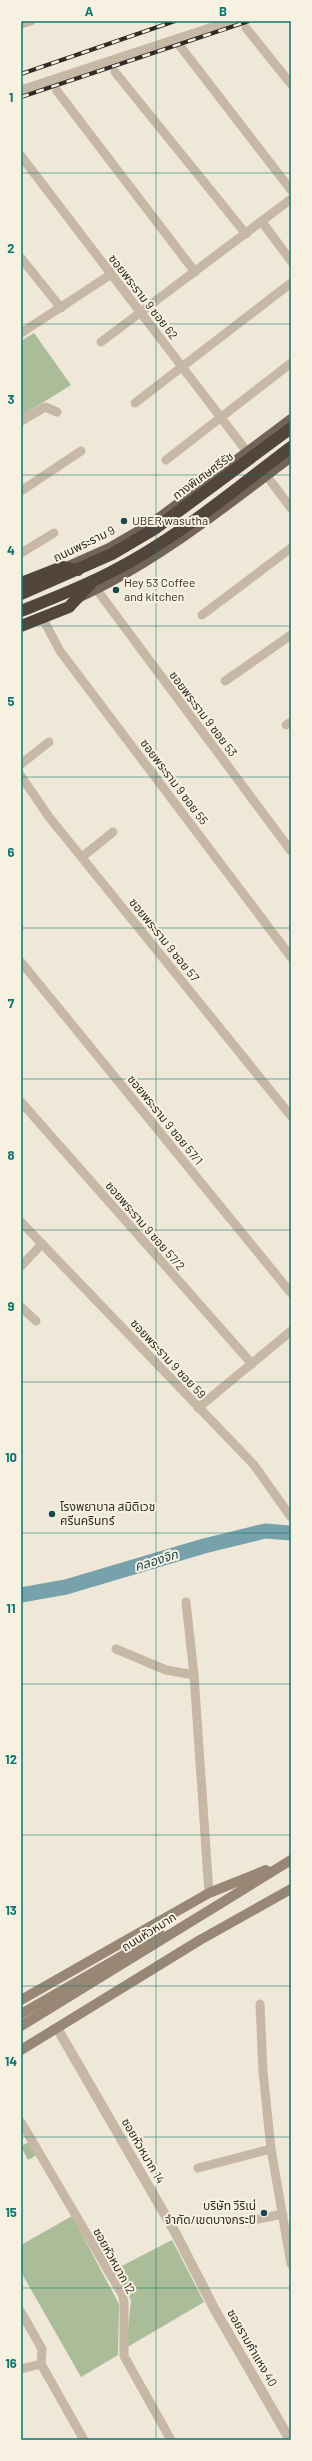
<svg xmlns="http://www.w3.org/2000/svg" width="312" height="2461" font-family="Barlow,'Noto Sans Thai',sans-serif">
  <style>
    .green { fill: #abbd98 }
    .lines { fill: none; stroke-linecap: round; stroke-linejoin: round }
    .river { stroke: #77a1ab; stroke-width: 15 }
    .minor { stroke: #c6b8a4; stroke-width: 9 }
    .tertiary { stroke: #c6b8a4; stroke-width: 10 }
    .secondary { stroke: #998775; stroke-width: 10 }
    .primary { stroke: #736457; stroke-width: 10 }
    .motorway { stroke: #52463c; stroke-width: 12 }
    .rail-casing { stroke: #322b25; stroke-width: 4 }
    .rail { stroke: #f7f1e2; stroke-width: 2.5; stroke-dasharray: 8; stroke-linecap: butt }
    .motorway-bridge { stroke: #52463c; stroke-width: 12 }
    .grid { fill: none; stroke: #0f766e; stroke-width: 1; stroke-opacity: 0.55 }
    .poi-dot { fill: #1d4651; stroke: #f7f1e2; stroke-width: 1.5 }
    .labels { text-anchor: middle; stroke-width: 4; stroke-linejoin: round; paint-order: stroke }
    .street-label { font-size: 12px; fill: #322b25; stroke: #f7f1e2 }
    .poi-label { font-size: 12px; fill: #322b25; stroke: #f7f1e2; text-anchor: start }
    .water-label { font-size: 13px; font-style: italic; fill: #1d4651; stroke: #f7f1e2 }
    .neatline { fill: none; stroke: #0f766e; stroke-width: 1.5 }
    .grid-label { font-size: 13px; text-anchor: middle; font-weight: bold; fill: #0f766e }
  </style>
  <rect width="100%" height="100%" fill="#efe7d7"/>
  <g class="green">
    <polygon points="34,333 71,385 21,416 21,341"/>
    <polygon points="29,2142 37,2155 28,2160 21,2146"/>
    <polygon points="72,2216 119,2304 118,2355 81,2377 21,2272 21,2245"/>
    <polygon points="172,2240 204,2302 126,2348 131,2300 114,2270"/>
  </g>
  <g class="lines">
    <polyline class="river" points="21,1595 66,1587 204,1546 265,1531 291,1533"/>
    <g class="minor">
      <polyline points="21,24 31,21"/>
      <polyline points="246,28 291,84"/>
      <polyline points="180,46 291,190"/>
      <polyline points="115,72 246,234"/>
      <polyline points="21,90 231,21"/>
      <polyline points="57,91 195,272"/>
      <polyline points="21,156 248,453"/>
      <polyline points="262,222 291,261"/>
      <polyline points="21,258 61,308"/>
      <polyline points="21,333 110,275"/>
      <polyline points="101,342 291,199"/>
      <polyline points="135,403 291,283"/>
      <polyline points="21,421 45,407 57,412"/>
      <polyline points="166,460 291,363"/>
      <polyline points="266,475 291,508"/>
      <polyline points="21,491 81,451"/>
      <polyline points="21,553 54,533"/>
      <polyline points="97,590 291,851"/>
      <polyline points="202,615 291,548"/>
      <polyline points="43,619 60,651 291,957"/>
      <polyline points="225,681 291,635"/>
      <polyline points="286,725 291,722"/>
      <polyline points="21,764 49,742"/>
      <polyline points="21,776 49,817 291,1116"/>
      <polyline points="82,857 113,832"/>
      <polyline points="21,962 291,1293"/>
      <polyline points="21,1102 252,1364"/>
      <polyline points="21,1222 254,1465 291,1517"/>
      <polyline points="21,1266 42,1244"/>
      <polyline points="21,1307 36,1321"/>
      <polyline points="198,1408 291,1331"/>
      <polyline points="186,1602 194,1675 209,1893"/>
      <polyline points="116,1649 166,1670 194,1675"/>
      <polyline points="260,2004 263,2072 271,2149 291,2264"/>
      <polyline points="21,2122 122,2294 124,2302 124,2356 171,2440"/>
      <polyline points="198,2168 271,2149"/>
      <polyline points="249,2221 283,2214"/>
      <polyline points="21,2312 42,2349 41,2364"/>
      <polyline points="21,2369 41,2364 84,2440"/>
    </g>
    <polyline class="tertiary" points="57,2028 175,2232 215,2310 290,2440"/>
    <g class="secondary">
      <polyline points="21,2000 209,1893 266,1870"/>
      <polyline points="21,2014 160,1934"/>
      <polyline points="21,2026 291,1860"/>
      <polyline points="21,2050 200,1940 291,1889"/>
    </g>
    <g class="primary">
      <polyline points="64,568 109,548 152,523 291,419"/>
      <path d="M78,598C157,562 223,508 291,457"/>
    </g>
    <g class="motorway">
      <polyline points="21,594 112,554 156,528 291,428"/>
      <path d="M21,611C51,599 82,587 111,572C176,539 233,491 291,447"/>
    </g>
    <defs>
      <g id="rail">
        <polyline points="21,74 175,21"/>
        <polyline points="21,97 249,21"/>
      </g>
    </defs>
    <use href="#rail" class="rail-casing"/>
    <use href="#rail" class="rail"/>
    <g class="motorway-bridge">
      <polyline points="21,583 62,567 78,570"/>
      <polyline points="21,626 69,607 93,581"/>
    </g>
  </g>
  <path class="grid" d="M156,21V2440M21,173H291M21,324H291M21,475H291M21,626H291M21,777H291M21,928H291M21,1079H291M21,1230H291M21,1382H291M21,1533H291M21,1684H291M21,1835H291M21,1986H291M21,2137H291M21,2288H291"/>
  <g class="poi-dot">
    <circle cx="124" cy="521" r="4"/>
    <circle cx="116" cy="590" r="4"/>
    <circle cx="52" cy="1514" r="4"/>
    <circle cx="264" cy="2213" r="4"/>
  </g>
  <g class="labels">
    <g class="street-label">
      <text transform="translate(143 297) rotate(52)" y="4">ซอยพระราม 9 ซอย 62</text>
      <text transform="translate(203 476) rotate(-36)" y="4">ทางพิเศษศรีรัช</text>
      <text transform="translate(84 544) rotate(-26)" y="4">ถนนพระราม 9</text>
      <text transform="translate(203 714) rotate(53)" y="4">ซอยพระราม 9 ซอย 53</text>
      <text transform="translate(174 782) rotate(53)" y="4">ซอยพระราม 9 ซอย 55</text>
      <text transform="translate(164 940) rotate(51)" y="4">ซอยพระราม 9 ซอย 57</text>
      <text transform="translate(165 1120) rotate(51)" y="4">ซอยพระราม 9 ซอย 57/1</text>
      <text transform="translate(145 1226) rotate(49)" y="4">ซอยพระราม 9 ซอย 57/2</text>
      <text transform="translate(168 1359) rotate(47)" y="4">ซอยพระราม 9 ซอย 59</text>
      <text transform="translate(149 1932) rotate(-32)" y="4">ถนนหัวหมาก</text>
      <text transform="translate(143 2151) rotate(60)" y="4">ซอยหัวหมาก 14</text>
      <text transform="translate(114 2261) rotate(61)" y="4">ซอยหัวหมาก 12</text>
      <text transform="translate(252 2348) rotate(60)" y="4">ซอยรามคำแหง 40</text>
    </g>
    <g class="poi-label">
      <text x="132" y="525">UBER wasutha</text>
      <text x="124" y="587">Hey 53 Coffee<tspan x="124" dy="14">and kitchen</tspan></text>
      <text x="60" y="1511">โรงพยาบาล สมิติเวช<tspan x="60" dy="14">ศรีนครินทร์</tspan></text>
      <text x="256" y="2210" text-anchor="end">บริษัท วีริเน่<tspan x="256" dy="14">จำกัด/เขตบางกระปิ</tspan></text>
    </g>
    <g class="water-label">
      <text transform="translate(156 1560) rotate(-17)" y="5">คลองจิก</text>
    </g>
  </g>
  <rect width="312" height="2461" fill="none" stroke="#f7f1e2" stroke-width="44"/>
  <rect x="22" y="22" width="268" height="2417" class="neatline"/>
  <g class="grid-label">
    <text x="89" y="16">A</text>
    <text x="223" y="16">B</text>
    <text x="11" y="102">1</text>
    <text x="11" y="253">2</text>
    <text x="11" y="404">3</text>
    <text x="11" y="555">4</text>
    <text x="11" y="706">5</text>
    <text x="11" y="857">6</text>
    <text x="11" y="1008">7</text>
    <text x="11" y="1160">8</text>
    <text x="11" y="1311">9</text>
    <text x="11" y="1462">10</text>
    <text x="11" y="1613">11</text>
    <text x="11" y="1764">12</text>
    <text x="11" y="1915">13</text>
    <text x="11" y="2066">14</text>
    <text x="11" y="2217">15</text>
    <text x="11" y="2368">16</text>
  </g>
</svg>
